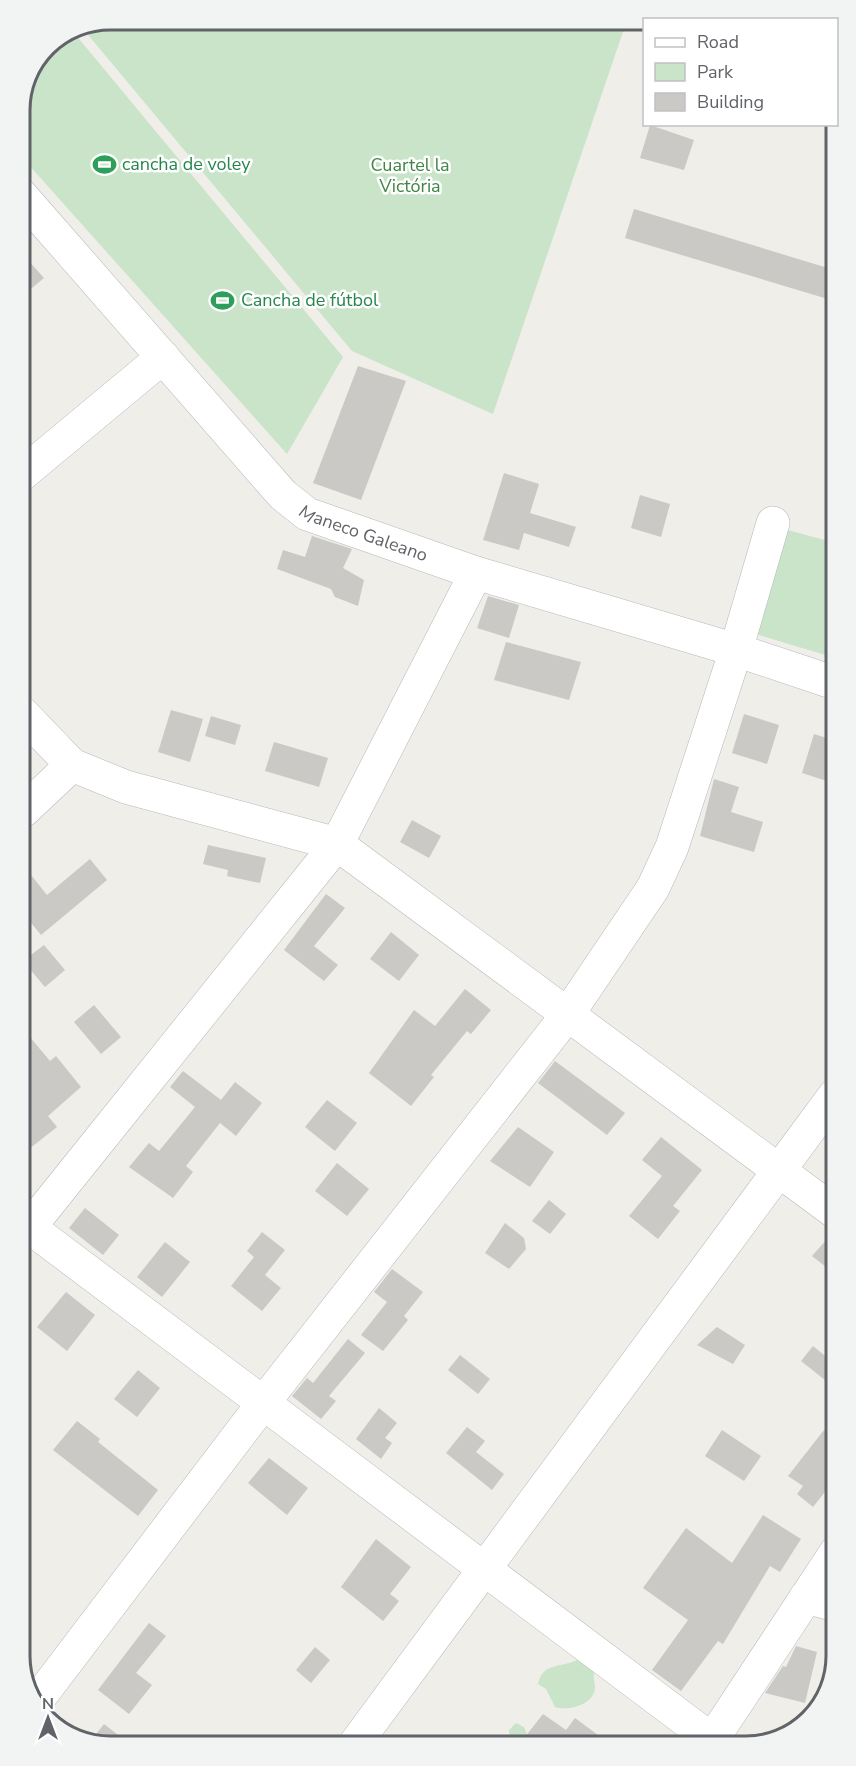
<svg xmlns="http://www.w3.org/2000/svg" width="856" height="1766" font-family="'Nunito Sans',sans-serif">
  <style>
    .green { fill: #c9e4c9 }
    .building { fill: #cbc9c5 }
    .lines { fill: none; stroke-linecap: round; stroke-linejoin: round }
    .minor-casing { stroke: #b5b8bb; stroke-width: 34 }
    .minor { stroke: #fff; stroke-width: 33 }
    .labels { text-anchor: middle; stroke-width: 5; stroke-linejoin: round; paint-order: stroke }
    .leisure-label { font-size: 18px; fill: #27864d; stroke: #fff; text-anchor: start }
    .park-label { font-size: 18px; fill: #428445; stroke: #fff }
    .street-label { font-size: 18px; fill: #606367; stroke: #fff }
    .rim { fill: none; stroke: #606367; stroke-width: 3 }
  </style>
  <rect width="100%" height="100%" fill="#f0eee9"/>
  <g class="green">
    <polygon points="110,20 627,20 493,414 352,351 84,30"/>
    <polygon points="75,34 343,357 287,454 20,155 20,104 46,46"/>
    <polygon points="784,529 832,542 832,657 749,632"/>
    <path d="M577,1660L595,1670C592,1678 595,1681 595,1688C593,1706 567,1711 555,1707L546,1689L538,1684C543,1662 561,1668 577,1660Z"/>
    <polygon points="516,1723 524,1727 530,1742 510,1742 509,1730"/>
  </g>
  <g class="building">
    <polygon points="650,125 694,140 684,170 640,158"/>
    <polygon points="634,209 831,269 831,300 625,238"/>
    <polygon points="20,251 44,278 20,298"/>
    <polygon points="358,366 406,381 361,500 313,483"/>
    <polygon points="504,473 539,484 530,513 576,527 569,547 524,533 519,550 483,540"/>
    <polygon points="640,495 670,504 661,537 631,528"/>
    <polygon points="312,536 352,549 343,568 364,580 358,606 335,597 331,589 277,569 283,550 305,557"/>
    <polygon points="488,596 519,605 509,638 477,628"/>
    <polygon points="506,642 581,662 569,700 494,680"/>
    <polygon points="171,710 203,719 190,762 158,752"/>
    <polygon points="744,714 779,725 767,764 732,753"/>
    <polygon points="211,716 241,725 235,745 205,736"/>
    <polygon points="814,734 833,740 833,783 802,773"/>
    <polygon points="274,742 328,758 319,787 265,771"/>
    <polygon points="714,779 739,787 731,812 763,822 754,852 700,836"/>
    <polygon points="412,820 441,836 429,858 400,842"/>
    <polygon points="208,845 266,858 260,883 227,876 228,870 203,864"/>
    <polygon points="90,859 107,880 41,935 23,913 23,865 47,895"/>
    <polygon points="326,894 345,908 314,946 338,965 324,981 284,950"/>
    <polygon points="391,932 419,955 399,981 370,959"/>
    <polygon points="44,945 65,970 45,987 23,961"/>
    <polygon points="465,989 491,1010 471,1034 467,1031 431,1075 434,1077 411,1106 369,1073 414,1010 435,1026"/>
    <polygon points="94,1005 121,1037 101,1054 74,1022"/>
    <polygon points="24,1030 50,1061 56,1056 81,1087 48,1116 57,1127 24,1153"/>
    <polygon points="555,1061 625,1113 607,1135 538,1083"/>
    <polygon points="183,1071 221,1100 235,1082 262,1103 236,1136 220,1123 186,1166 193,1172 173,1198 129,1167 149,1143 159,1151 195,1107 170,1087"/>
    <polygon points="327,1100 357,1123 335,1151 305,1127"/>
    <polygon points="518,1127 554,1152 530,1187 490,1161"/>
    <polygon points="661,1137 702,1170 673,1206 680,1211 658,1239 629,1216 662,1176 642,1160"/>
    <polygon points="337,1163 369,1189 347,1216 315,1191"/>
    <polygon points="549,1200 566,1214 550,1234 532,1221"/>
    <polygon points="85,1208 119,1235 103,1255 69,1228"/>
    <polygon points="505,1223 524,1238 526,1249 509,1269 485,1253"/>
    <polygon points="835,1230 835,1274 812,1256"/>
    <polygon points="262,1232 285,1250 265,1275 281,1288 262,1311 231,1286 254,1257 247,1251"/>
    <polygon points="165,1242 190,1262 162,1297 137,1277"/>
    <polygon points="392,1269 423,1292 404,1316 408,1320 383,1351 361,1335 387,1302 374,1292"/>
    <polygon points="66,1292 95,1315 67,1351 37,1327"/>
    <polygon points="717,1327 745,1345 733,1364 697,1345"/>
    <polygon points="348,1339 365,1353 329,1396 336,1401 321,1419 292,1396 307,1378 313,1383"/>
    <polygon points="813,1346 835,1364 835,1388 801,1361"/>
    <polygon points="460,1355 490,1379 478,1394 448,1370"/>
    <polygon points="138,1370 160,1388 137,1417 114,1399"/>
    <polygon points="379,1408 397,1423 385,1438 392,1443 381,1459 356,1439"/>
    <polygon points="77,1421 100,1439 98,1442 158,1490 138,1516 53,1450"/>
    <polygon points="467,1427 485,1441 476,1452 504,1474 492,1490 446,1453"/>
    <polygon points="722,1430 761,1456 744,1481 705,1456"/>
    <polygon points="824,1430 836,1439 836,1478 813,1507 797,1494 803,1486 788,1476"/>
    <polygon points="269,1458 308,1488 287,1515 248,1483"/>
    <polygon points="763,1515 801,1539 780,1572 770,1566 723,1644 718,1641 681,1691 652,1670 688,1620 643,1588 686,1528 732,1563"/>
    <polygon points="376,1539 411,1567 390,1594 399,1601 383,1621 341,1587"/>
    <polygon points="149,1623 166,1636 136,1673 152,1685 129,1714 98,1690"/>
    <polygon points="796,1646 817,1652 805,1703 765,1693 783,1666 786,1667"/>
    <polygon points="315,1647 330,1660 311,1683 296,1670"/>
    <polygon points="543,1714 566,1730 575,1718 606,1741 521,1742"/>
    <polygon points="104,1724 132,1746 104,1746 90,1742"/>
  </g>
  <g class="lines">
    <defs>
      <g id="minor">
        <path id="s1" d="M20,194L283,495L307,514L476,573L736,650L832,682"/>
        <polyline points="21,475 163,357"/>
        <polyline points="22,713 72,765 126,787 337,844 835,1212"/>
        <polyline points="23,811 72,765"/>
        <polyline points="29,1227 712,1740"/>
        <polyline points="24,1234 337,844 476,573"/>
        <polyline points="806,1597 836,1605"/>
        <polyline points="36,1702 264,1402 568,1014 653,888 672,847 736,650 773,523"/>
        <polyline points="712,1740 836,1552"/>
        <polyline points="355,1744 834,1096"/>
      </g>
    </defs>
    <use href="#minor" class="minor-casing"/>
    <use href="#minor" class="minor"/>
  </g>
  <defs>
    <symbol id="stadium-bare" viewBox="-9 -9 18 18"><path d="M0-5a6.5 5 0 1 0 0 10a6.5 5 0 1 0 0-10ZM-3.5-1.8h7v3.6h-7Z" fill="#2e9e5b" stroke="#fff" stroke-width="2.5" paint-order="stroke"/></symbol>
  </defs>
  <g fill-rule="evenodd">
    <use href="#stadium-bare" x="88" y="148" width="33" height="33"/>
    <use href="#stadium-bare" x="206" y="284" width="33" height="33"/>
  </g>
  <g class="labels">
    <g class="leisure-label">
      <text x="122" y="170">cancha de voley</text>
      <text x="241" y="306">Cancha de fútbol</text>
    </g>
    <g class="park-label">
      <text x="410" y="171">Cuartel la<tspan x="410" dy="21">Victória</tspan></text>
    </g>
    <g class="street-label">
      <text dy="6" stroke="none"><textPath href="#s1" startOffset="490">Maneco Galeano</textPath></text>
    </g>
  </g>
  <path d="M0 0H856V1766H0ZM110 30H746A80 80 0 0 1 826 110V1656A80 80 0 0 1 746 1736H110A80 80 0 0 1 30 1656V110A80 80 0 0 1 110 30Z" fill="#f2f3f3" fill-rule="evenodd"/>
  <path class="rim" d="M110 30H746A80 80 0 0 1 826 110V1656A80 80 0 0 1 746 1736H110A80 80 0 0 1 30 1656V110A80 80 0 0 1 110 30Z"/>
  <rect x="643" y="18" width="195" height="108" fill="#ffffff" stroke="#bfc1c2" stroke-width="1.5"/>
  <rect x="655" y="38" width="30" height="9" fill="#ffffff" stroke="#bfc1c2" stroke-width="1.5"/>
  <text x="697" y="48" font-size="18" fill="#606367">Road</text>
  <rect x="655" y="63" width="30" height="18" fill="#c9e4c9" stroke="#bfc1c2" stroke-width="1.5"/>
  <text x="697" y="78" font-size="18" fill="#606367">Park</text>
  <rect x="655" y="93" width="30" height="18" fill="#cbc9c5" stroke="#bfc1c2" stroke-width="1.5"/>
  <text x="697" y="108" font-size="18" fill="#606367">Building</text>
  <g transform="translate(48 1718)" stroke="#ffffff" stroke-width="4.5" paint-order="stroke">
  <path d="M0-4.5L10 22L0 15L-10 22Z" fill="#606367"/>
  <text y="-9" font-size="16" font-weight="bold" text-anchor="middle" fill="#606367">N</text>
  </g>
</svg>
